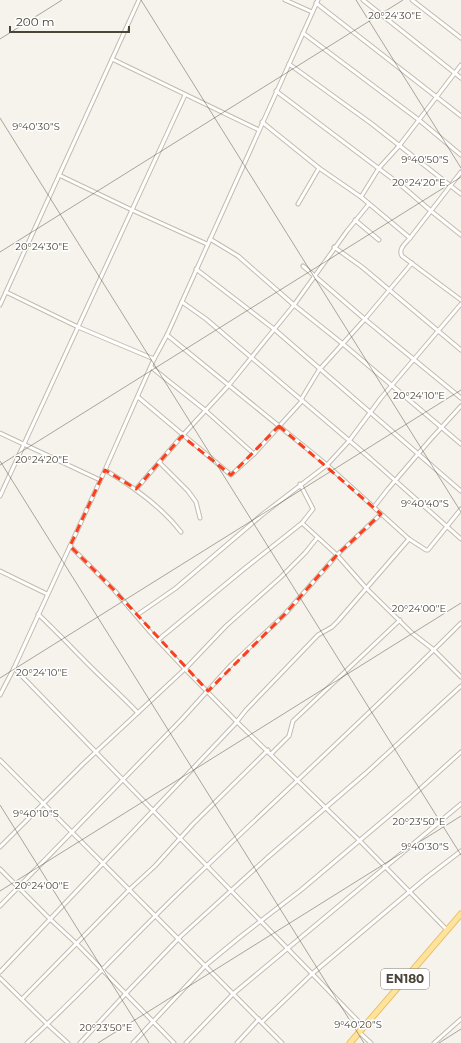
<svg xmlns="http://www.w3.org/2000/svg" width="461" height="1043" font-family="Montserrat,sans-serif">
  <style>
    .lines { fill: none; stroke-linecap: round; stroke-linejoin: round }
    .street-casing { stroke: #c2bbae; stroke-width: 5 }
    .primary-casing { stroke: #e6c16a; stroke-width: 7 }
    .street { stroke: #fff; stroke-width: 3 }
    .primary { stroke: #ffe39c; stroke-width: 5 }
    .marked { fill: none; stroke: #fc3f1d; stroke-width: 3; stroke-dasharray: 8 5; stroke-linejoin: round }
    .ticks { fill: none; stroke: #4b4439; stroke-width: 1; stroke-opacity: 0.45 }
    .labels { text-anchor: middle; stroke-width: 3; stroke-linejoin: round; paint-order: stroke }
    .shield { fill: #fff; stroke: #817c74; stroke-width: 1 }
    .shield-label { font-size: 12px; font-weight: bold; fill: #4b4439 }
    .ticks-label { font-size: 10px; text-anchor: middle; fill: #4b4439; stroke: #fff; stroke-width: 3; stroke-linejoin: round; paint-order: stroke }
  </style>
  <rect width="100%" height="100%" fill="#f6f3ec"/>
  <g class="lines">
    <defs>
      <g id="street">
        <polyline points="285,0 312,12"/>
        <polyline points="363,0 461,78"/>
        <polyline points="412,0 461,38"/>
        <polyline points="316,3 461,116"/>
        <polyline points="303,33 419,120 461,155"/>
        <polyline points="112,59 259,130"/>
        <polyline points="289,64 372,124 461,194"/>
        <polyline points="276,91 402,186 431,211 461,235"/>
        <path d="M262,122L319,168L361,197L410,238C405,244 398,249 402,256L461,300"/>
        <polyline points="59,175 132,210 207,244"/>
        <polyline points="361,197 379,168 399,146 461,65"/>
        <polyline points="298,204 319,168"/>
        <polyline points="355,220 379,240"/>
        <polyline points="410,238 461,172"/>
        <polyline points="210,239 238,256 294,305 343,344 461,444"/>
        <polyline points="334,247 362,267 461,350"/>
        <polyline points="303,266 361,316 461,398"/>
        <polyline points="196,269 274,329 461,491"/>
        <polyline points="6,292 78,327 154,359"/>
        <polyline points="182,302 206,319 371,459 461,539"/>
        <polyline points="0,305 139,0"/>
        <polyline points="151,367 205,410 254,454"/>
        <polyline points="138,397 231,475 254,454 302,401 302,398 319,370 365,319 412,263"/>
        <polyline points="0,433 100,480"/>
        <polyline points="160,463 188,491 196,502 200,518"/>
        <path d="M105,470C134,487 161,506 181,532"/>
        <polyline points="136,489 182,436 229,385 294,305 347,231 369,204"/>
        <polyline points="0,496 185,95"/>
        <polyline points="374,507 388,489 430,440 461,406"/>
        <polyline points="302,523 337,555 367,589 412,633 434,650 461,677"/>
        <polyline points="409,539 426,550 428,550 461,509"/>
        <polyline points="70,546 115,591 151,633 185,669 237,722 360,841 447,930"/>
        <polyline points="0,571 47,594"/>
        <path d="M38,614C57,632 74,650 91,667C107,683 123,697 138,713"/>
        <polyline points="137,615 176,588 263,514 327,465 349,441 381,398 461,304"/>
        <polyline points="158,640 244,569 302,523 313,509 300,484"/>
        <polyline points="14,668 364,1027"/>
        <polyline points="0,695 14,668 105,470 154,359 167,335 318,0"/>
        <polyline points="271,754 289,736 293,721 400,620"/>
        <polyline points="0,760 282,1043"/>
        <polyline points="0,847 84,763 187,667 226,626 281,577 305,553 317,538"/>
        <polyline points="0,869 50,919 77,944 174,1043"/>
        <polyline points="0,906 182,719 231,665 285,614 337,555 381,514"/>
        <polyline points="0,972 235,724 246,710 318,635 332,627 338,621 409,539 327,465 167,335"/>
        <polyline points="0,978 47,1024 68,1043"/>
        <polyline points="22,999 130,889 155,866 193,824 268,750"/>
        <polyline points="262,1022 313,973 427,877 461,851"/>
        <polyline points="359,1032 371,1043"/>
        <path d="M27,1043C84,991 135,934 191,881C281,795 373,711 461,623"/>
        <polyline points="80,1043 131,988 181,936 267,858 366,773 461,686"/>
        <polyline points="133,1043 206,965 240,937 301,890 410,798 461,752"/>
        <polyline points="186,1043 233,994 461,804"/>
        <polyline points="237,1043 259,1019"/>
        <polyline points="434,1043 461,1019"/>
      </g>
      <polyline id="primary" points="350,1043 461,914"/>
    </defs>
    <use href="#street" class="street-casing"/>
    <use href="#primary" class="primary-casing"/>
    <use href="#street" class="street"/>
    <use href="#primary" class="primary"/>
  </g>
  <path class="marked" d="M279,426L381,514L337,555L285,614L208,691L115,591L70,546L105,470L136,489L182,436L231,475Z"/>
  <path class="ticks" d="M141,0L461,512M356,0L461,168M0,39L62,0M0,118L461,855M0,252L403,0M0,461L364,1043M0,465L461,177M0,678L461,390M0,805L149,1043M0,891L461,603M98,1043L461,816M439,1043L461,1029"/>
  <g class="labels">
    <rect class="shield" x="381" y="969" width="48" height="20" rx="3"/>
    <g class="shield-label">
      <text x="405" y="983">EN180</text>
    </g>
  </g>
  <g class="ticks-label">
    <text x="395" y="19">20°24'30"E</text>
    <text x="36" y="130">9°40'30"S</text>
    <text x="425" y="163">9°40'50"S</text>
    <text x="419" y="186">20°24'20"E</text>
    <text x="42" y="250">20°24'30"E</text>
    <text x="419" y="399">20°24'10"E</text>
    <text x="42" y="463">20°24'20"E</text>
    <text x="425" y="507">9°40'40"S</text>
    <text x="419" y="612">20°24'00"E</text>
    <text x="42" y="676">20°24'10"E</text>
    <text x="36" y="817">9°40'10"S</text>
    <text x="419" y="825">20°23'50"E</text>
    <text x="425" y="850">9°40'30"S</text>
    <text x="42" y="889">20°24'00"E</text>
    <text x="358" y="1028">9°40'20"S</text>
    <text x="106" y="1031">20°23'50"E</text>
  </g>
  <path d="M10 26v6h119v-6" fill="none" stroke="#4b4439" stroke-width="2"/>
  <text x="16" y="26" font-size="12" fill="#4b4439" stroke="#ffffff" stroke-width="3" paint-order="stroke">200 m</text>
</svg>
